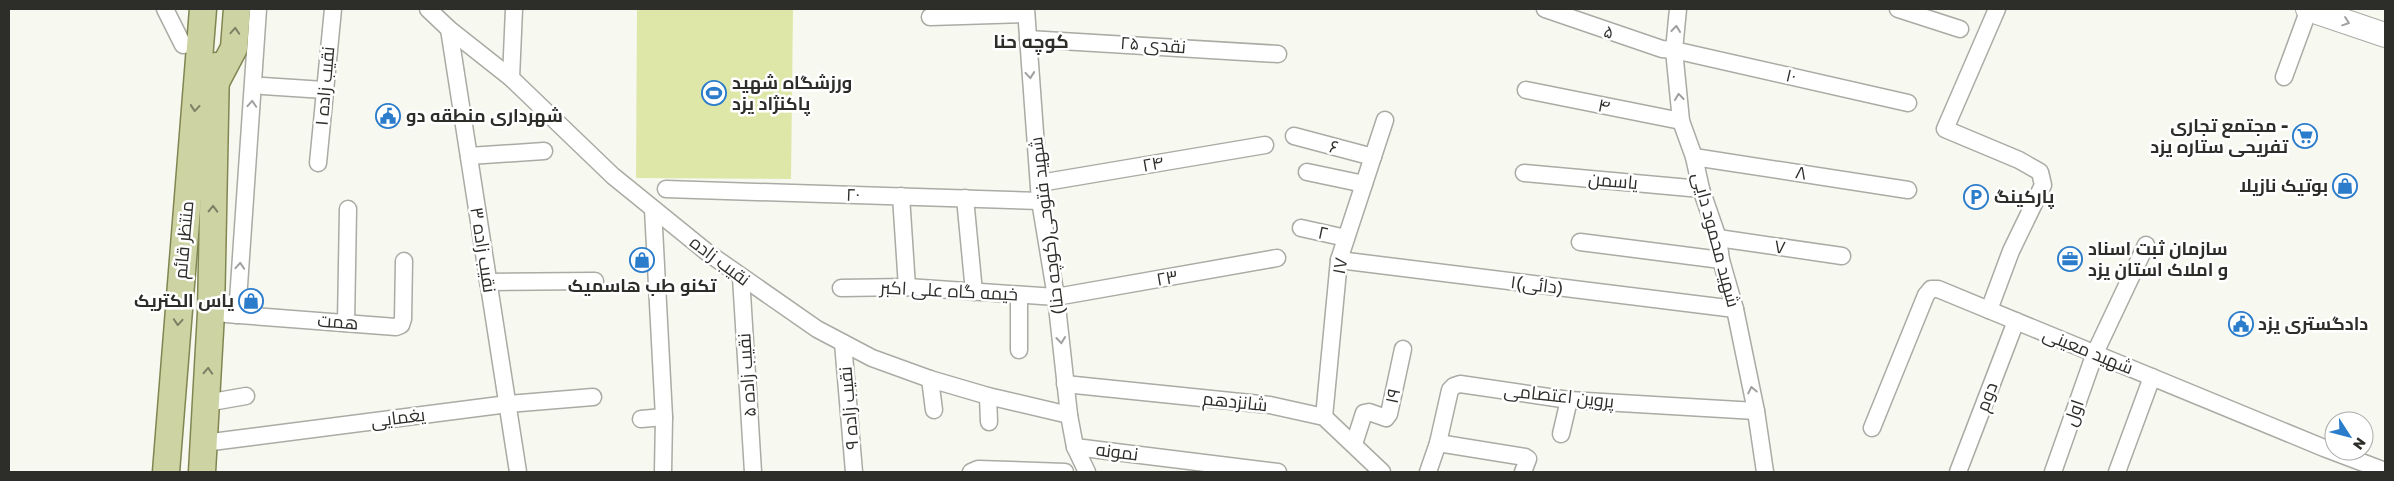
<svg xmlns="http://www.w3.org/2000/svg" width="2394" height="481" font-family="'Golos Text',Cairo,sans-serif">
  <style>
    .garden { fill: #dfe7a8 }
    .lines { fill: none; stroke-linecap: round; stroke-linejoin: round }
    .street-casing { stroke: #aaaba4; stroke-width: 19 }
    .secondary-casing { stroke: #aaaba4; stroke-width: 26 }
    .primary-casing { stroke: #808651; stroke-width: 29 }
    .street { stroke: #fff; stroke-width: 16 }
    .secondary { stroke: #fff; stroke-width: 24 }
    .primary { stroke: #ced3a3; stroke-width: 26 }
    .oneway { stroke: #a0a09f }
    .oneway2 { stroke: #7e8066 }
    .labels { text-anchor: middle; stroke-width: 5; stroke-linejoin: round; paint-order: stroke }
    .street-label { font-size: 18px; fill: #2d2d2a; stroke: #fff }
    .poi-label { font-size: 18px; font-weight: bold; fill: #2d2d2a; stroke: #fff; text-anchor: start }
    .neighbourhood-label { font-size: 19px; font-weight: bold; fill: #2d2d2a; stroke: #fff }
  </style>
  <rect width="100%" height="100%" fill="#f7f8f0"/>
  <polygon class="garden" points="637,9 793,9 791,179 636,178"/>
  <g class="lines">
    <defs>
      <g id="street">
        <polyline points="165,9 183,45"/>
        <polyline points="428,9 449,29 511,78 613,176 708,253 817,329 872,358 930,379 988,396 1069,415"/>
        <polyline points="1026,9 1040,201 1056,297 1069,415 1075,447 1087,472"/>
        <polyline points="1545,9 1662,49 1674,50 1908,103"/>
        <polyline points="1678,9 1674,50 1681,121 1694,157 1701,189 1718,238 1721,260 1735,309 1756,411 1765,472"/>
        <polyline points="1898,9 1960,29"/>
        <polyline points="930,17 1026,14"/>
        <polyline points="449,29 518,472"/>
        <polyline points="1028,39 1278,54"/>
        <polyline points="2284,77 2309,9"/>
        <polyline points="511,78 514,9"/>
        <polyline points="263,86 324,90"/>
        <polyline points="1526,90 1681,121"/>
        <polyline points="1294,136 1373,157"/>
        <polyline points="469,156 544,151"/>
        <polyline points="1694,157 1908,190"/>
        <polyline points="318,163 333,9"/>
        <polyline points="1307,172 1364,184"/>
        <polyline points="1524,173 1701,189"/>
        <polyline points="1040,183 1265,145"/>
        <polyline points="666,189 1040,201"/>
        <polyline points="901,196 907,287"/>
        <polyline points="965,198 974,292"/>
        <polyline points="653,209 664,417 663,472"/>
        <polyline points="1301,228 1346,238"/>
        <polyline points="1718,238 1842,256"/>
        <polyline points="1580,242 1721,260"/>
        <polyline points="1339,260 1735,309"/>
        <polyline points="741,277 753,472"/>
        <polyline points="488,282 595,281"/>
        <polyline points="841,288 907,287 1056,297 1277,258"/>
        <polyline points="1989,310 2011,251 2043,185 2040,172 2019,160 1945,129 1997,9"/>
        <polyline points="226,314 396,327 401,325 403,319 404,261"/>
        <polyline points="237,315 258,9"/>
        <polyline points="346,323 348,209"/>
        <polyline points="843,343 854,472"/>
        <polyline points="1019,350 1019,295"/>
        <polyline points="930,379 934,410"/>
        <polyline points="1065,384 1270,405 1324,417 1382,472"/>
        <polyline points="988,396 989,422"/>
        <polyline points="206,403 246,396"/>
        <polyline points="1324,417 1339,260 1385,120"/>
        <polyline points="641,419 664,417"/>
        <polyline points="1872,428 1926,295 1931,289 1938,289 2324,448 2385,471"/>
        <polyline points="1561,434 1569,400"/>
        <polyline points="204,443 508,404 593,397"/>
        <polyline points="1438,443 1525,457 1528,459 1523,472"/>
        <polyline points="1354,444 1364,413 1369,412 1386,418 1389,414 1403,349"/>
        <polyline points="1075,447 1278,472"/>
        <polyline points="971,472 978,469 1065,472"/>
        <polyline points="1428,472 1438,443 1450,390 1454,386 1460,384 1569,400 1756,411"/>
        <polyline points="1958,472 2016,321"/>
        <polyline points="2053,472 2095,353 2146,245"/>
        <polyline points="2117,472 2152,377"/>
      </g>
      <polyline id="secondary" points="2308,9 2385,35"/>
      <g id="primary">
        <polyline points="215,84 234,48 237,9"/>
        <polyline points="166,472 203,9"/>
        <polyline points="202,472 211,313 216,66"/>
      </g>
    </defs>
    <use href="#street" class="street-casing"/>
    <use href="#secondary" class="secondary-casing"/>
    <use href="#primary" class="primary-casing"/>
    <use href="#street" class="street"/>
    <use href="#secondary" class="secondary"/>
    <use href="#primary" class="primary"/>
  </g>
  <defs><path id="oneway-chevron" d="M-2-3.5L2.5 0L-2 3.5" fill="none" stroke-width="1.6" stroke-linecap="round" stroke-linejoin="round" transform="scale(1.25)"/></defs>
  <g class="oneway">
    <use href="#oneway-chevron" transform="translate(2346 22) rotate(19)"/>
    <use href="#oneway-chevron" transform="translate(1676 29) rotate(-84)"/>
    <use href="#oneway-chevron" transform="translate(1030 75) rotate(85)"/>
    <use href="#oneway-chevron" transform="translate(1679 97) rotate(-96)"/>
    <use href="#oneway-chevron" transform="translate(252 104) rotate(-86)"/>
    <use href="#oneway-chevron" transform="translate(240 266) rotate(-86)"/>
    <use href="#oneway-chevron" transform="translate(1061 340) rotate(84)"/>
    <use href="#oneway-chevron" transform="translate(1752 390) rotate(-102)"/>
  </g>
  <g class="oneway2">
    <use href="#oneway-chevron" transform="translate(235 31) rotate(-86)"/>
    <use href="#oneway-chevron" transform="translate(195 108) rotate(95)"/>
    <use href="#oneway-chevron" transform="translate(213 209) rotate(-89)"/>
    <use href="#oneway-chevron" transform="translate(178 322) rotate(94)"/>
    <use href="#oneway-chevron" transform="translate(208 371) rotate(-87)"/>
  </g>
  <defs>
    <symbol id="stadium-ring" viewBox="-11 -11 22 22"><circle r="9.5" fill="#fff" stroke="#2b7ccb" stroke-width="1.5"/><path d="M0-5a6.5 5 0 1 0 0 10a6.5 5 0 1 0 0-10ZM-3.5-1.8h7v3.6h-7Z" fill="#2b7ccb"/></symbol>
    <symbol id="civic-ring" viewBox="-11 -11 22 22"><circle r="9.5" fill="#fff" stroke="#2b7ccb" stroke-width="1.5"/><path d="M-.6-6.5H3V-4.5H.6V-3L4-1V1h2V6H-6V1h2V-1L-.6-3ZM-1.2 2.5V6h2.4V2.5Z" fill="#2b7ccb"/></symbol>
    <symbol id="supermarket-ring" viewBox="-11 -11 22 22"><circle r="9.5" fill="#fff" stroke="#2b7ccb" stroke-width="1.5"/><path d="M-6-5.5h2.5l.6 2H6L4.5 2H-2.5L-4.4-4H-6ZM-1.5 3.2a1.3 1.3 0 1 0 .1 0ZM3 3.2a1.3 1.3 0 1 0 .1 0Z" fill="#2b7ccb"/></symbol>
    <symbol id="shop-ring" viewBox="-11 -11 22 22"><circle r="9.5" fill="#fff" stroke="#2b7ccb" stroke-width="1.5"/><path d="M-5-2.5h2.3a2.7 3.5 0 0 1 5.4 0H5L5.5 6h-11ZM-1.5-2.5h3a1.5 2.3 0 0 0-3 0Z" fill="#2b7ccb"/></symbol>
    <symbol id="parking-ring" viewBox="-11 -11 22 22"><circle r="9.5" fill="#fff" stroke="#2b7ccb" stroke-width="1.5"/><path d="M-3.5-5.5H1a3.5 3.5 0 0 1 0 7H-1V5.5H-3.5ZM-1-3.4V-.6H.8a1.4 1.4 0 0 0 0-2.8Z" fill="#2b7ccb"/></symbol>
    <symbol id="office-ring" viewBox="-11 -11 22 22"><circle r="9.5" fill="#fff" stroke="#2b7ccb" stroke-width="1.5"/><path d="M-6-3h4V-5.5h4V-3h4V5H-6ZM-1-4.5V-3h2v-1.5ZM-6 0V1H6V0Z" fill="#2b7ccb"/></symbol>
  </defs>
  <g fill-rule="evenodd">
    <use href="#stadium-ring" x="700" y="79" width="28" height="28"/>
    <use href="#civic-ring" x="374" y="102" width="28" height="28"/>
    <use href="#supermarket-ring" x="2291" y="122" width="28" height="28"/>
    <use href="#shop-ring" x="2331" y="172" width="28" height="28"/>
    <use href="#parking-ring" x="1962" y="183" width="28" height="28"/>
    <use href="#office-ring" x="2056" y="245" width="28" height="28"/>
    <use href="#shop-ring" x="628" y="246" width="28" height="28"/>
    <use href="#shop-ring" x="237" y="287" width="28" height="28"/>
    <use href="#civic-ring" x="2227" y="310" width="28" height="28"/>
  </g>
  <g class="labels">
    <g class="street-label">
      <text transform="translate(1609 32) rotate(20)" y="6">۵</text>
      <text transform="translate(1153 45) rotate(4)" y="6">۲۵ نقدی</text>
      <text transform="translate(1791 76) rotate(13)" y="6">۱۰</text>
      <text transform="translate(325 86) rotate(-85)" y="6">نقیب زاده ۱</text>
      <text transform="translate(1604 106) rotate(11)" y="6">۴</text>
      <text transform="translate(1334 147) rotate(15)" y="6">۶</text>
      <text transform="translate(1153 164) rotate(-10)" y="6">۲۴</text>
      <text transform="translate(1801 173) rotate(9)" y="6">۸</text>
      <text transform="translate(1613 181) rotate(5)" y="6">یاسمن</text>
      <text transform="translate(853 195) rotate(2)" y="6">۲۰</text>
      <text transform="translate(1047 226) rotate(-97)" y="6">(کوچه حنا)شهید فتوحی</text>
      <text transform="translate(1323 233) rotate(12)" y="6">۲</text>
      <text transform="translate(184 240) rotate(-85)" y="6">منتظر قائم</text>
      <text transform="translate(1716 240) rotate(75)" y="6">شهید محمود دایی</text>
      <text transform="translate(1780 247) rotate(8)" y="6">۷</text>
      <text transform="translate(483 250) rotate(81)" y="6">نقیب زاده ۳</text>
      <text transform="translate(720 261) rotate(37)" y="6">نقیب زاده</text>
      <text transform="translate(1340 266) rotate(-80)" y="6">۱۷</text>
      <text transform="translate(1167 278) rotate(-10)" y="6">۲۳</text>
      <text transform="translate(1537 285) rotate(7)" y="6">۱(دائی)</text>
      <text transform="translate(949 291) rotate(3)" y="6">خیمه گاه علی اکبر</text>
      <text transform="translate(338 322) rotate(4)" y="6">همت</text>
      <text transform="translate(2088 351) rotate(22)" y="6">شهید معینی</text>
      <text transform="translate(747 375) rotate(-94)" y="6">نقیب زاده ۵</text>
      <text transform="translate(1393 396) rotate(-78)" y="6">۱۹</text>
      <text transform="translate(1559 396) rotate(6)" y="6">پروین اعتصامی</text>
      <text transform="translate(1987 397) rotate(-69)" y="6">دوم</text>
      <text transform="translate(1235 402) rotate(6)" y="6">شانزدهم</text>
      <text transform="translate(849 408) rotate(-95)" y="6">نقیب زاده ۹</text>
      <text transform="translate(2074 413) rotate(-71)" y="6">اول</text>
      <text transform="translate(398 418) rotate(-7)" y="6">یغمایی</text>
      <text transform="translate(1117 452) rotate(7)" y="6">نمونه</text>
    </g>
    <g class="poi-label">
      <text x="732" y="89">ورزشگاه شهید<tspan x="732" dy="21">پاکنژاد یزد</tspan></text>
      <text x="406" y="122">شهرداری منطقه دو</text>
      <text x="2288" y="132" text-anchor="end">مجتمع تجاری -<tspan x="2288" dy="21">تفریحی ستاره یزد</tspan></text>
      <text x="2328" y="192" text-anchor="end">بوتیک نازیلا</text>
      <text x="1994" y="203">پارکینگ</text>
      <text x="2088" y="255">سازمان ثبت اسناد<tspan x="2088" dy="21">و املاک استان یزد</tspan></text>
      <text x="642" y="292" text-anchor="middle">تکنو طب هاسمیک</text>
      <text x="234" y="307" text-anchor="end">یاس الکتریک</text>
      <text x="2258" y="330">دادگستری یزد</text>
    </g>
    <g class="neighbourhood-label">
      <text x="1031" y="48">کوچه حنا</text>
    </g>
  </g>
  <rect width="2394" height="481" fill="none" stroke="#2d2d2a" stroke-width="20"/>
  <g transform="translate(2349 436) rotate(126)"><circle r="24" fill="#ffffff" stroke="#ababaa"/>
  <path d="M0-4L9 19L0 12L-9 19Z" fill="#2b7ccb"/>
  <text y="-8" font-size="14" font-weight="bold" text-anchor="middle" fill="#2d2d2a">N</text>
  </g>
</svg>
